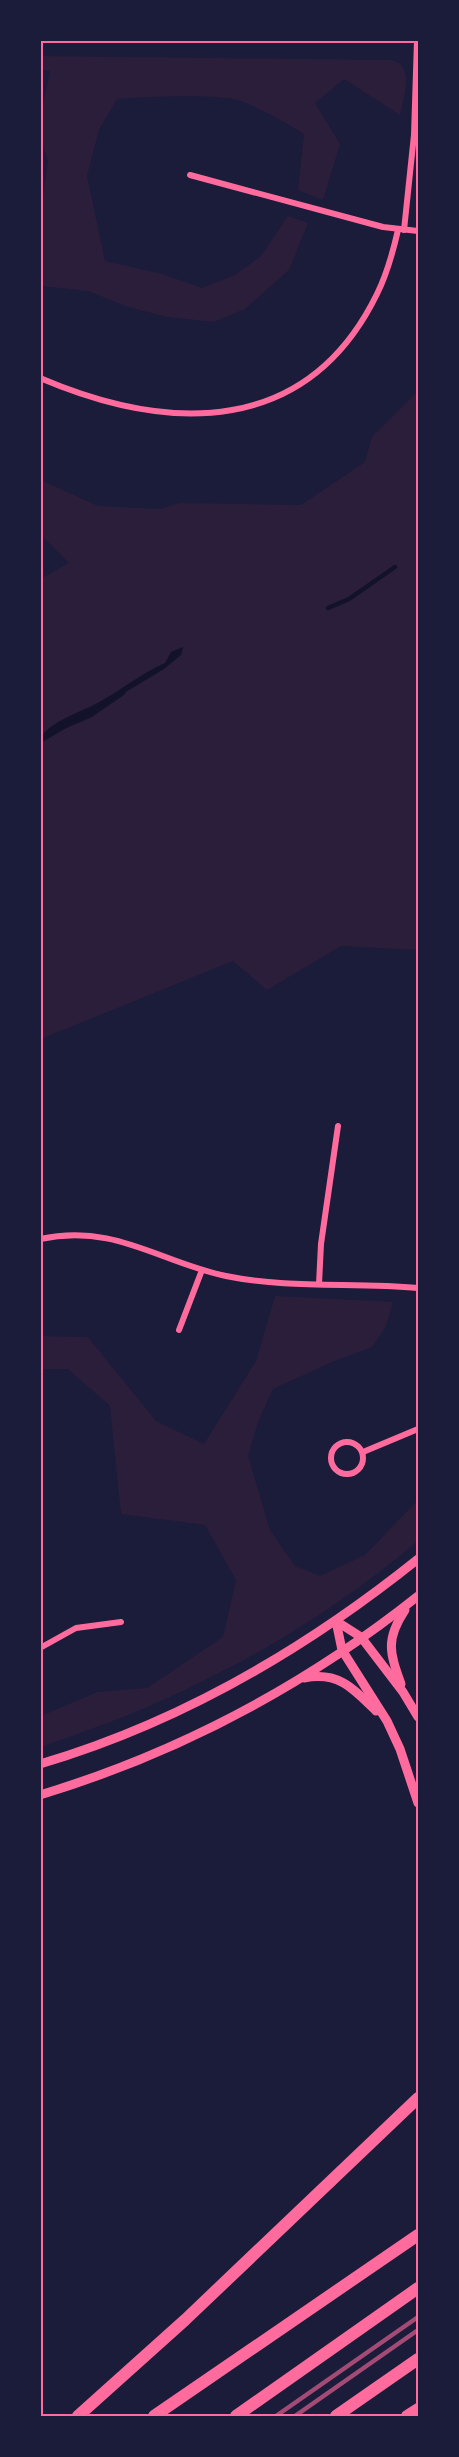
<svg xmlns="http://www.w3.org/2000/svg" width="459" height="2457" font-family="'Space Grotesk',sans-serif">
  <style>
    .green { fill: #2a1e3b }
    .water { fill: #12122b }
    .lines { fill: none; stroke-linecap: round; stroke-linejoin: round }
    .stream { stroke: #12122b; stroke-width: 4.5 }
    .minor { stroke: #ff6b9d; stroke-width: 6 }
    .secondary { stroke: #ff6b9d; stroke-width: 9 }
    .motorway { stroke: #ff6b9d; stroke-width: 12 }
    .rail { stroke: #a44b75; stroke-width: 4.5 }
    .neatline { fill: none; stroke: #ff6b9d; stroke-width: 2 }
  </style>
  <rect width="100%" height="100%" fill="#1b1b3a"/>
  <g class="green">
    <path d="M41,56L391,60C416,66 403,98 400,115L344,79L315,103L340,144L323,200L298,190L304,134C289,124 249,102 233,99C200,94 150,97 117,99L99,130L87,176L105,261L162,274L202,288L235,275L261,256L288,216L308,223L289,270L245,309L214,322L167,317L125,306L88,291L42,286L41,289L40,217L48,161L41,138L40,119L50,71L41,70Z"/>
    <polygon points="418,391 418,950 341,946 267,990 233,961 41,1039 40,579 69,563 41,535 41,480 98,506 160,509 180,503 301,505 365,462 372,437"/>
    <path d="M275,1296L393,1302L386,1326L372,1347L332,1362L273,1389L258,1422L248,1456L270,1530L295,1566L320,1576L365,1555L417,1501L418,1541C356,1593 286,1640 213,1676C158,1705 99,1727 41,1747V1716L97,1692L147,1688L223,1637L236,1580L205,1525L121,1514L110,1406L68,1369H41V1336L88,1337L156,1421L204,1444L256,1361Z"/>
  </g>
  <path class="water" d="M183,647L181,655L164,669L41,743V736C57,718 80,713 101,701C123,689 142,673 165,663L171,652Z"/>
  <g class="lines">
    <g class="stream">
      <polyline points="328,608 349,599 395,567"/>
      <polyline points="63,727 91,715 123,693"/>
    </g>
    <g class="minor">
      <polyline points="190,175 383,227 418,231"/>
      <polyline points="404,230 414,135 417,40"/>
      <path d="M40,378C169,433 307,437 377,294C387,274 393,252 398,230"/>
      <path d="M40,1239C115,1223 159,1262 226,1276C289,1289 355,1282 418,1288"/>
      <polyline points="319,1284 321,1244 338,1126"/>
      <polyline points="179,1330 202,1270"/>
      <circle cx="347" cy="1458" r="16"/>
      <polyline points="363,1452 418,1429"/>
      <polyline points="40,1648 76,1628 121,1622"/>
    </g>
    <g class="secondary">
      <polyline points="336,1621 342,1650 387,1721 400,1749 418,1803"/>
      <polyline points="336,1621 361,1637 403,1692 418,1717"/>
      <path d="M304,1678C338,1671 353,1688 376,1711"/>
      <path d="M401,1684C390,1653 385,1640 405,1610"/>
      <path d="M40,1764C179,1723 307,1648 418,1559"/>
      <path d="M40,1795C178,1753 306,1685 418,1596"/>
    </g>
    <g class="motorway">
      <polyline points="78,2416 185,2320 418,2098"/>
      <polyline points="154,2416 418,2235"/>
      <polyline points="236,2416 418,2288"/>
      <polyline points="336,2416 418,2359"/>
      <polyline points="407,2416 418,2409"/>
    </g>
    <g class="rail">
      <polyline points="276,2416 418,2317"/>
      <polyline points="295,2416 418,2330"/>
    </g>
  </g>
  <rect width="459" height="2457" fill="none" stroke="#1b1b3a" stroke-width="84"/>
  <rect x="42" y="42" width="375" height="2373" class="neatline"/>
</svg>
